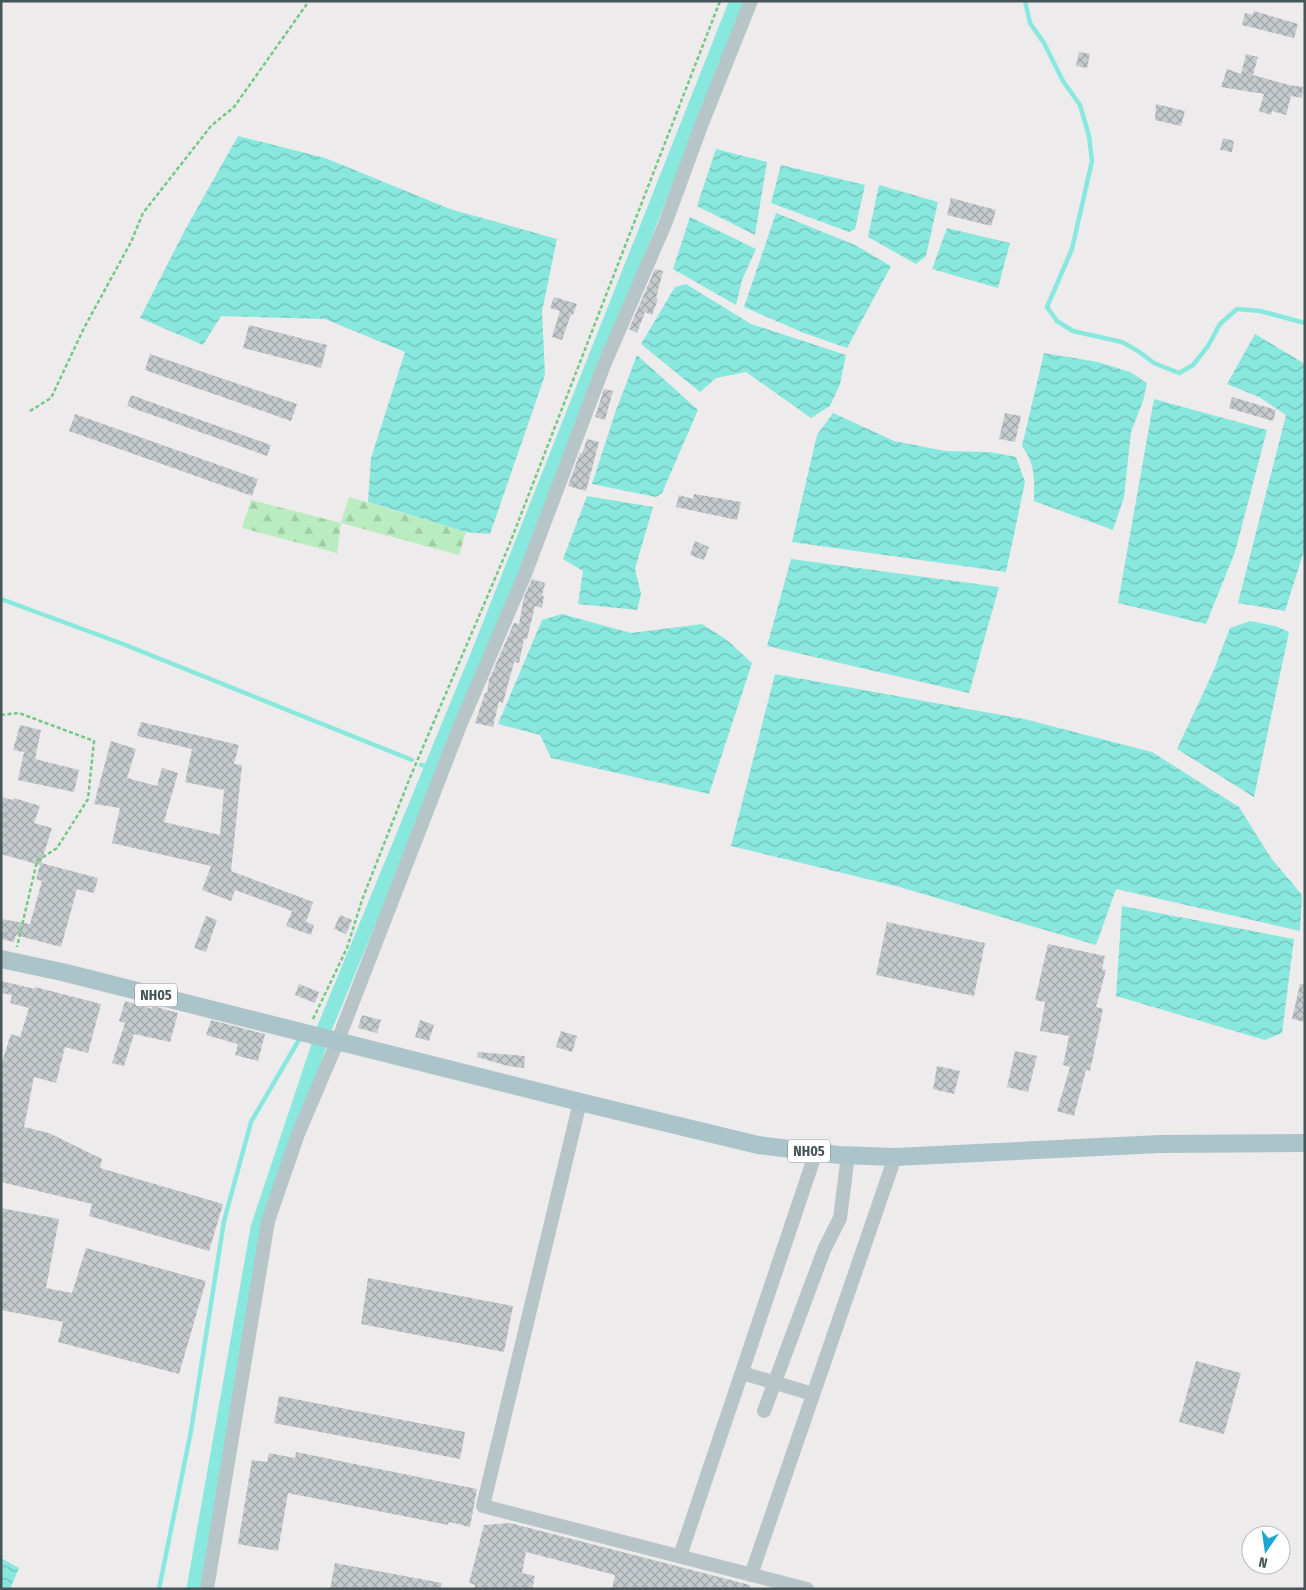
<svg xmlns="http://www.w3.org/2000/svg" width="1306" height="1590" font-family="'Fira Sans Condensed',sans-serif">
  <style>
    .forest { fill: url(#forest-firs) }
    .water { fill: url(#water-waves) }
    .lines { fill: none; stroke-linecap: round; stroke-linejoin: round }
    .stream { stroke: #88e8de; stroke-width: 4.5 }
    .canal { stroke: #88e8de; stroke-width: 15 }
    .building { fill: url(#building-cross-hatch) }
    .path { stroke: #73c984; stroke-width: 2.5; stroke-dasharray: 4 2.5; stroke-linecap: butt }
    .minor { stroke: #b7c5c8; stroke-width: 14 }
    .major { stroke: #abc4ca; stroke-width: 18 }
    .labels { text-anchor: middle; stroke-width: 4; stroke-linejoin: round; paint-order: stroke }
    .shield { fill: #fff; stroke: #7d888a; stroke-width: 1 }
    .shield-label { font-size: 14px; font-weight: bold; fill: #455558 }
  </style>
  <defs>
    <pattern id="forest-firs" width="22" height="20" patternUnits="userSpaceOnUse" patternTransform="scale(1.25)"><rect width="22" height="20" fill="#b9ecbe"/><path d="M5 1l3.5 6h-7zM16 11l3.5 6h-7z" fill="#a0cca5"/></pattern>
    <pattern id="water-waves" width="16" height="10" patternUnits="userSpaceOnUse" patternTransform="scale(1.25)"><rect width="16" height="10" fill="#88e8de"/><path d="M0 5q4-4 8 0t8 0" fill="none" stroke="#71bfb7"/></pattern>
    <pattern id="building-cross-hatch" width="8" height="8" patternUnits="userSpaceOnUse" patternTransform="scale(1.25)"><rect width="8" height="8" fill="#c5cace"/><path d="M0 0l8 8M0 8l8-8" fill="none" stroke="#a2a7aa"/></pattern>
  </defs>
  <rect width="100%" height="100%" fill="#eeebec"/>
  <polygon class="forest" points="349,497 466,532 459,555 341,523 337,553 242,528 251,500 341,523"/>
  <g class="water">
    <polygon points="238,136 325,158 450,209 557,239 542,311 545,375 490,534 466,532 368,502 371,458 405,352 325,319 221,316 203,345 140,318 185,230"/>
    <polygon points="716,149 767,162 755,235 697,206"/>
    <polygon points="781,165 865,185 855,229 849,232 771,203"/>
    <polygon points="879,185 938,202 926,256 916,264 868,237"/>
    <polygon points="776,213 855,245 891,266 847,348 804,333 744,307"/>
    <polygon points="690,217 756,249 742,280 736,305 673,269"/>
    <polygon points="947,228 1010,243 998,288 932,269"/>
    <polygon points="686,284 751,324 846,355 840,384 830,406 811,418 746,372 716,378 700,392 641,344 675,287"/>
    <polygon points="1255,334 1305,364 1305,548 1285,611 1238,603 1286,415 1259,397 1227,384"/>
    <path d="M1044,353L1098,362L1130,372L1147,383L1143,401L1131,432L1124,497L1113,530L1034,501C1034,479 1036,465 1022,446Z"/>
    <polygon points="637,355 698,410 662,493 656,497 592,484 615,413"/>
    <polygon points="1154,399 1267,430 1235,552 1206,624 1118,603"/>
    <polygon points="833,413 894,441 945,451 990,452 1016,457 1025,482 1006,572 792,542 817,435"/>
    <polygon points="587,496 653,507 635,569 641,594 637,610 578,604 583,571 563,559"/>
    <polygon points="791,559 999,587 969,693 767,646"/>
    <polygon points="562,614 631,633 702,624 727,640 752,663 709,794 551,758 540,735 498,724 542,620"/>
    <polygon points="1250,621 1275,626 1289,632 1254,797 1177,749 1213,672 1230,628"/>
    <polygon points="775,674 1024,719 1152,752 1239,807 1271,858 1302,895 1300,931 1116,889 1096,945 896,886 731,846"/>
    <polygon points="1122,906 1294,939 1282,1033 1265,1040 1116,996"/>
    <polygon points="1,1558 19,1568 10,1589 1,1589"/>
  </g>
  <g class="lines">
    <g class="stream">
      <polyline points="1025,1 1030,23 1044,43 1063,81 1080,105 1089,136 1092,161 1072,249 1047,307 1057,321 1073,331 1122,342 1138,351 1154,363 1179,373 1193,365 1208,346 1220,324 1237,309 1260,311 1305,323"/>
      <polyline points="1,599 123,644 412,760"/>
      <polyline points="421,765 432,767"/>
      <polyline points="159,1589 191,1431 224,1221 251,1122 300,1038"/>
    </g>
    <polyline class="canal" points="194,1589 258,1228 325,1027 478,655 737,1"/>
  </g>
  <g class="building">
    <polygon points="1254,11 1298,24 1294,38 1242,25 1245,13 1253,15"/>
    <polygon points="1079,52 1090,54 1087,68 1076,66"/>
    <polygon points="1246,54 1258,57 1253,75 1289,85 1303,87 1302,98 1291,96 1286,115 1272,111 1271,115 1259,111 1264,94 1221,87 1227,69 1241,74"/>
    <polygon points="1156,104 1185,111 1181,126 1155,120"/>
    <polygon points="1223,138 1234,141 1232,152 1220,150"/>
    <polygon points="951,198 996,210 991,226 947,215"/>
    <polygon points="655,269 663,271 656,298 658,299 652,315 645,312 637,333 629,329"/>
    <polygon points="554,297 577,304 573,315 571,314 562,340 552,337 560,311 550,308"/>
    <polygon points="249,325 327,345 321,368 243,348"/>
    <polygon points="150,354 297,404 291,421 145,370"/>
    <polygon points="604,389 613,391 605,420 595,417"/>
    <polygon points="131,395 271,445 267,456 127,406"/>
    <polygon points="1232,397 1276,410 1273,421 1229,408"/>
    <polygon points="1005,413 1021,416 1015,442 999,439"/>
    <polygon points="75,414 258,479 252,496 69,431"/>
    <polygon points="587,439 599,442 586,491 568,486 580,453 582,454"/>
    <polygon points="694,494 741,502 737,520 676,507 679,495 693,499"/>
    <polygon points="695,541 709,547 704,560 690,555"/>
    <polygon points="532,579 545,583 542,596 544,596 542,608 535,606 527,639 524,639 519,663 514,662 503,703 499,701 493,727 475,723 485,693 487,693 489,680 514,623 519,624 524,597"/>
    <polygon points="141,722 239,745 234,764 242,765 231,871 313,902 306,922 314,925 311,935 286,926 292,911 235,890 231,901 202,890 211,866 112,843 120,808 94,804 111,741 136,749 127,778 157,786 162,768 178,773 164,822 220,835 224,790 185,782 192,749 137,736"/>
    <polygon points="20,725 41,730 35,759 79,770 74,792 18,780 24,752 13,750"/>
    <polygon points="1,797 13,800 14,798 40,806 34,823 52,828 41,863 98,878 94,893 77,889 61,947 16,935 14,942 1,939 1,919 30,924 42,881 36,879 40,865 1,854"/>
    <polygon points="340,915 352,920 346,934 334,929"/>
    <polygon points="206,916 217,920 206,952 194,948"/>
    <polygon points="887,922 985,943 974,996 876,975"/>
    <polygon points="1048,944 1105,956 1102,969 1106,970 1096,1007 1103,1009 1090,1071 1086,1070 1074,1116 1057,1111 1070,1067 1063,1065 1069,1036 1040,1031 1045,1002 1035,1000"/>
    <polygon points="1,981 35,989 35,987 101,1004 88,1053 65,1047 56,1083 34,1077 24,1127 49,1133 102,1159 100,1168 223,1204 209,1251 89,1216 92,1204 1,1182 1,1065 11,1034 20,1037 29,1008 10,1003 12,995 1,993"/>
    <polygon points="299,984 319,992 315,1003 295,995"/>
    <polygon points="1300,984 1305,984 1305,1022 1292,1019"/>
    <polygon points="125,1001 152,1009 153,1006 178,1013 170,1042 134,1034 124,1066 112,1063 125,1023 119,1021"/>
    <polygon points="362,1015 381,1020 377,1033 358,1028"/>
    <polygon points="211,1020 265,1034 258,1061 235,1055 238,1044 206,1035"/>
    <polygon points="420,1020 434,1025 429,1041 415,1037"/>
    <polygon points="561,1031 577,1036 572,1052 556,1047"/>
    <polygon points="1015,1051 1037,1056 1028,1092 1007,1087"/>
    <polygon points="478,1052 525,1056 524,1068 508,1066 477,1057"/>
    <polygon points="937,1066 960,1071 954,1094 933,1089"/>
    <polygon points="1,1208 59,1219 46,1288 72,1293 86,1248 206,1281 179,1374 58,1342 63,1322 1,1310"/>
    <polygon points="368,1278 513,1306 504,1352 361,1324"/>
    <polygon points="1196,1361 1241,1373 1224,1434 1179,1422"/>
    <polygon points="279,1396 465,1432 460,1459 274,1423"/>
    <polygon points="296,1452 477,1489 470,1527 449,1522 448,1525 288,1493 278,1551 238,1544 252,1460 267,1462 269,1453 295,1458"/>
    <polygon points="510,1523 750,1585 750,1589 612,1589 615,1575 526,1552 522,1573 535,1576 532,1589 474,1589 475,1585 469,1583 484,1525"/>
    <polygon points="335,1563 442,1583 441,1589 330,1589"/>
  </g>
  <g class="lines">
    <g class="path">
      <polyline points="30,411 51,398 84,328 131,242 143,213 211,126 234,107 309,1"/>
      <polyline points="1,715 19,713 94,741 88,799 57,848 37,861 17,947"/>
      <polyline points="313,1019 347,948 362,900 409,780 508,548 720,1"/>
    </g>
    <g class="minor">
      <polyline points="580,1102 483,1506 807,1589"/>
      <polyline points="742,1373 813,1394"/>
      <polyline points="764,1411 824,1250 840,1218 848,1155"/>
      <polyline points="680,1556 816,1152"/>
      <polyline points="751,1575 895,1157"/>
      <polyline points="207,1589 268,1221 298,1134 338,1040 459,728 525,574 604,365 665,224 701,126 751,1"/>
    </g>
    <polyline class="major" points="1,959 62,972 580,1102 758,1145 839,1155 895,1157 1160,1144 1305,1143"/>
  </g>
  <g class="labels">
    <g class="shield">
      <rect x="135" y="983.5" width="42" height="23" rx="4"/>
      <rect x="788" y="1139.5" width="42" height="23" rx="4"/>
    </g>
    <g class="shield-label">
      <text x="156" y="1000">NH05</text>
      <text x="809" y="1156">NH05</text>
    </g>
  </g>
  <rect width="1306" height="1590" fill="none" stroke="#455558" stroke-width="5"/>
  <g transform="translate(1266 1550) rotate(193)"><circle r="24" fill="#ffffff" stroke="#b5bbbc"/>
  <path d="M0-4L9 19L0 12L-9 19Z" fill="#1ea6d5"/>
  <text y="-8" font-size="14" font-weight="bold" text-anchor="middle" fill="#455558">N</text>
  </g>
</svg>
